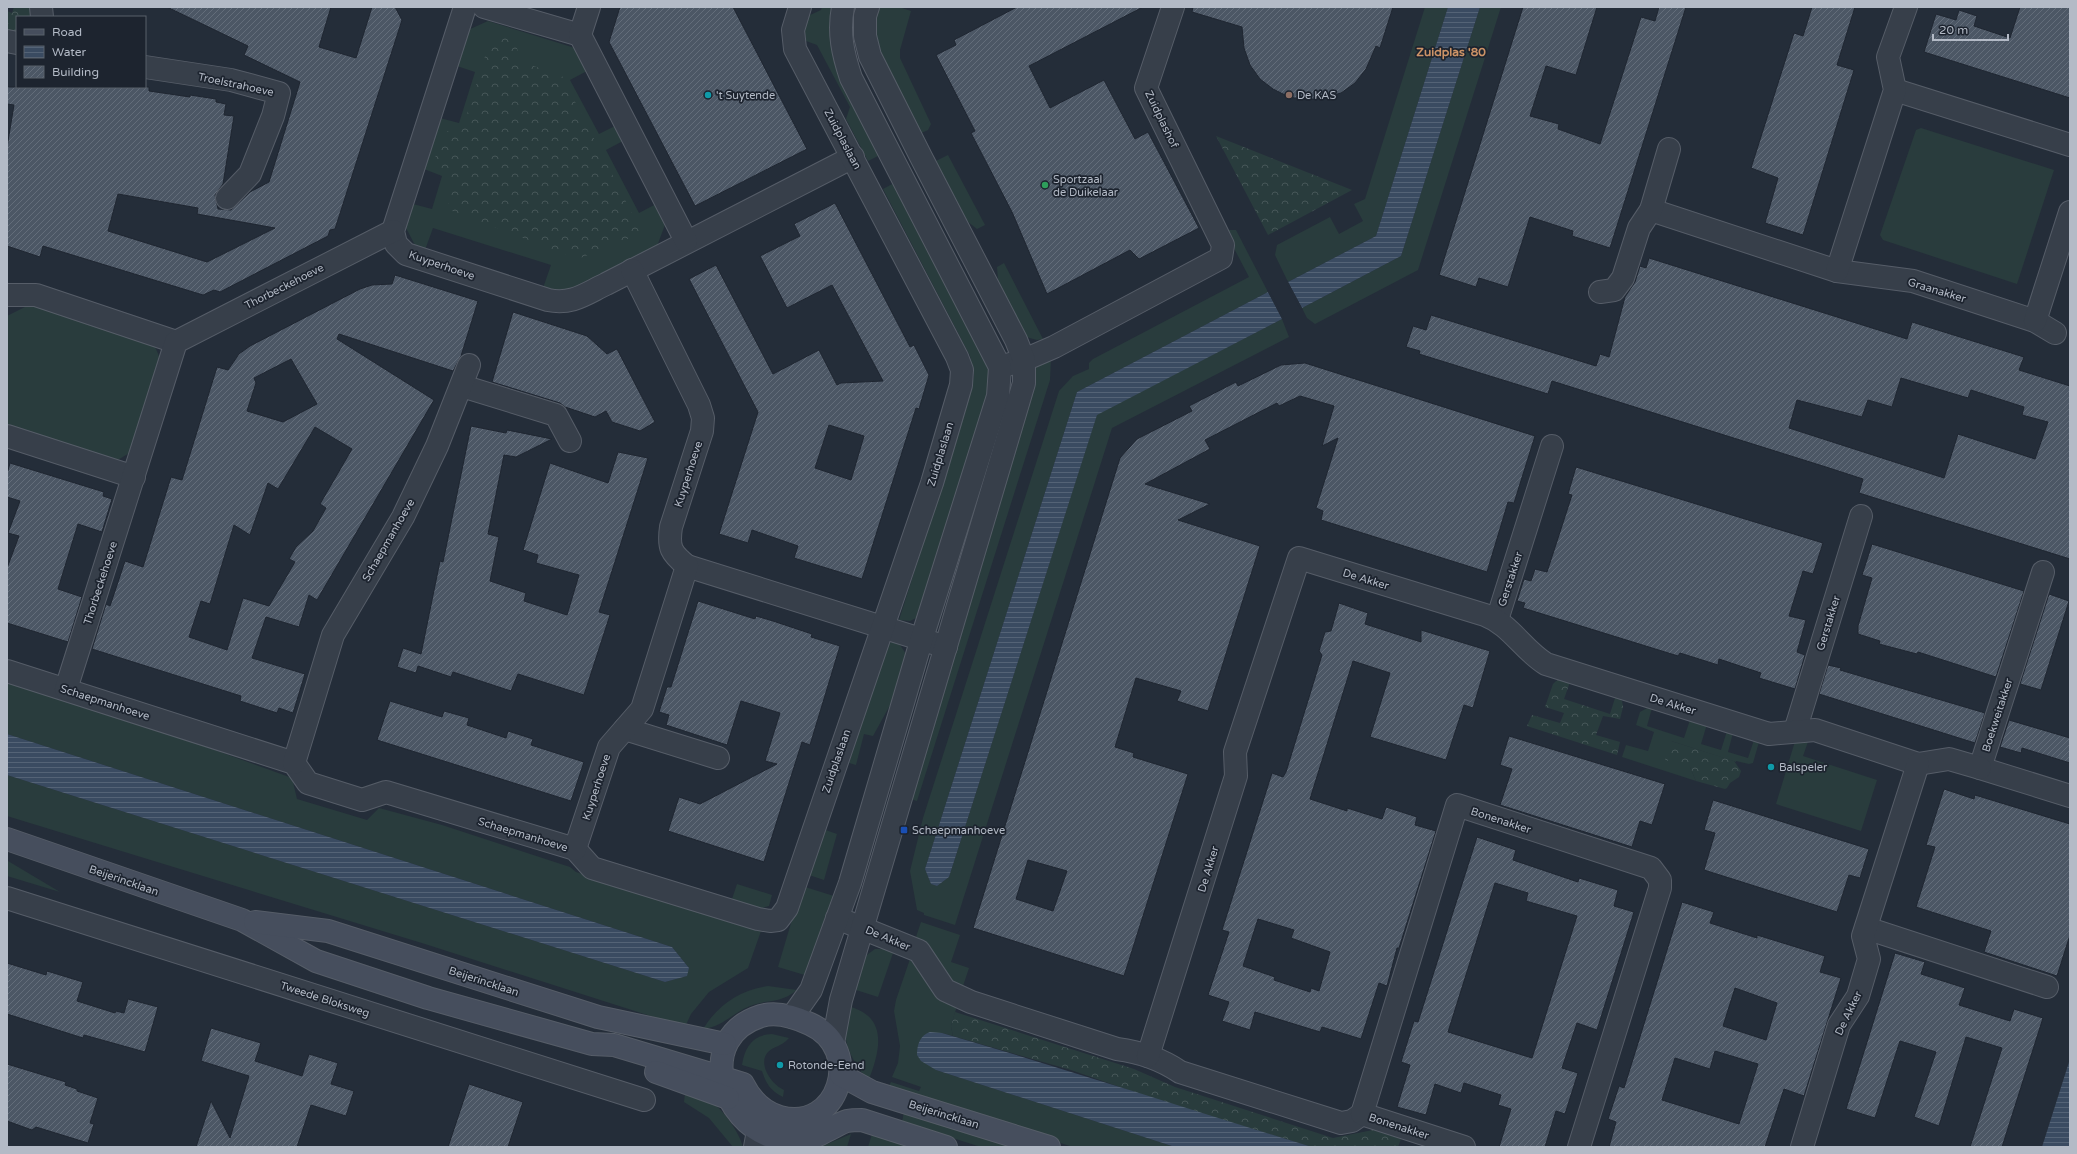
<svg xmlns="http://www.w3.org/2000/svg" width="2077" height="1154" font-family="'Varela Round',sans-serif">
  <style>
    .grass { fill: #293c3d }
    .forest { fill: url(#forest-crowns) }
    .water { fill: url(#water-rules) }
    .pier { fill: #242d39 }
    .building { fill: url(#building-hatch); stroke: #1f2631; fill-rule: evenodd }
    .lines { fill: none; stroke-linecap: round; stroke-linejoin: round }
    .minor-casing { stroke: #565d68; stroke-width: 24 }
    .tertiary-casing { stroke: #565d68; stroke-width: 24 }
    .secondary-casing { stroke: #565d68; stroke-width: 24 }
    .minor { stroke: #373f4a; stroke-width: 22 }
    .tertiary { stroke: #373f4a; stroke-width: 22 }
    .secondary { stroke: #464e5d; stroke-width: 22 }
    .culture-dot { fill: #0f9aa8; stroke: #1d242f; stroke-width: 1.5 }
    .education-dot { fill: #8d6e63; stroke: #1d242f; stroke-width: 1.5 }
    .leisure-dot { fill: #2e9e5b; stroke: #1d242f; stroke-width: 1.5 }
    .transit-dot { fill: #1a4fb4; stroke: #1d242f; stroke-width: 1.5 }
    .labels { text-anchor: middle; stroke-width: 3.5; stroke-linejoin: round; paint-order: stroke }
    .street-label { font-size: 11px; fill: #b3bac6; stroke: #1d242f }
    .poi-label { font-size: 11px; fill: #b3bac6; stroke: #1d242f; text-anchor: start }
    .neighbourhood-label { font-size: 12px; font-weight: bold; fill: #cc9367; stroke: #1d242f }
  </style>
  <defs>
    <pattern id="forest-crowns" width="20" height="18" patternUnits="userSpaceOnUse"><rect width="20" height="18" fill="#293c3d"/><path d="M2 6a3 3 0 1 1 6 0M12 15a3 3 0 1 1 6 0" fill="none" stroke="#465658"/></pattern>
    <pattern id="water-rules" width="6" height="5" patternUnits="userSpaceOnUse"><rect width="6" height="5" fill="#3a4b61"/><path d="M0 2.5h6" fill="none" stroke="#546376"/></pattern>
    <pattern id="building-hatch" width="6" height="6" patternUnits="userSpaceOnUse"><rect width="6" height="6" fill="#4c5765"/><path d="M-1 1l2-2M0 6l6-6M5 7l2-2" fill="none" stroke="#636d7a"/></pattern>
  </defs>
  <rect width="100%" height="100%" fill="#242d39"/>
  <g class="grass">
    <polygon points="822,7 837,7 884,153 868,161 846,119 850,107 817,45 806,41 804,28 808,16 821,10"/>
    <polygon points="877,7 899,7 911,11 900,50 900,58 931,124 928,130 917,135 888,79 873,27"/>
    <polygon points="1425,7 1448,7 1376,236 1288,282 1275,255 1277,245 1330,217 1339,234 1363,221 1354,204 1365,199"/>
    <polygon points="1480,7 1501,7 1418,270 1315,324 1307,318 1302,308 1401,256"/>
    <polygon points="488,21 575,48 587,71 570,80 599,134 615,126 623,141 606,150 639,213 656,204 666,222 656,249 573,292 543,288 551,265 433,228 425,250 416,247 406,228 413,204 432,209 442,176 424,169 440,118 459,123 475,72 457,66 468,30"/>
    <polygon points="1921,128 2054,170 2017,284 1883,240 1880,235 1916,130"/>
    <polygon points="948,155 985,225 977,229 958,214 932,163"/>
    <polygon points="898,181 986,351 991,381 922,615 910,621 899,620 966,409 974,376 970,356 883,189"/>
    <polygon points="1228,230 1236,230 1268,292 1077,392 925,869 931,884 937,886 949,877 1097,414 1282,319 1289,337 1112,428 955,925 924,915 924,913 917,910 910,871 923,818 1059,391 1073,376 1089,369 1089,363 1093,359 1249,277 1227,235 1225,231"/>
    <polygon points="1004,263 1043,339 1037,340 1026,337 999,293 997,267"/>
    <polygon points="35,302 149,339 156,349 161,361 131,452 116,461 7,428 7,316"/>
    <polygon points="1051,358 1050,380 917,801 907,798 1034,369"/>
    <polygon points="893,641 900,645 906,654 900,687 873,736 864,734 856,765 849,763 886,646"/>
    <polygon points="7,682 190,741 292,778 297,799 367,820 379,808 442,825 570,867 576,872 761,931 748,968 709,992 691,1014 685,1027 425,944 7,816 7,775 665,982 686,976 689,968 672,947 7,734"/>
    <polygon points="1649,707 1652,708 1647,726 1684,738 1690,720 1707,724 1701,744 1721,750 1727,731 1733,733 1728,752 1748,758 1754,740 1759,742 1753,763 1749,764 1736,761 1736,762 1671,741 1690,767 1696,781 1622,757 1626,745 1648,751 1654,732 1636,725 1640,712"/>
    <polygon points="1796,738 1809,739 1803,756 1877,780 1861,831 1776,804"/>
    <polygon points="820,828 837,834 824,880 806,874"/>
    <polygon points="7,860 8,861 60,892 7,876"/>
    <polygon points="737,884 772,895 769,906 759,909 731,902"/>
    <polygon points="802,886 837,897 808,976 778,967"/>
    <polygon points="921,922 960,935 951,962 969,968 963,986 952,981 923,941 916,937"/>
    <polygon points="875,949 885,949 893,953 878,997 853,989 864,957"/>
    <polygon points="910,959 939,1000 957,1006 951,1026 953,1036 942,1033 936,1070 1175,1147 1073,1147 888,1088 891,1082 919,1091 921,1087 892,1077 898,1063 900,1046 894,1011 896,1000"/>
    <path d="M768,986L797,990C780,1004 768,999 750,1006C733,1013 722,1027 703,1029C718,1005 739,990 768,986Z"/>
    <path d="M851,1007C888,1018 880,1051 869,1079C857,1071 845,1046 845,1032C845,1024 849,1015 851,1007Z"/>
    <path d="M772,1034L789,1038C781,1047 774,1046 768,1052C757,1064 772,1085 784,1090L783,1097C771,1091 766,1084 762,1071L742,1065C745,1046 753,1035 772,1034Z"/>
    <path d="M685,1093C694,1096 704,1098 712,1103C724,1110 740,1134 743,1147H733L709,1118L684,1102Z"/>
    <polygon points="904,1112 1021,1147 981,1147 902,1122"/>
    <polygon points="851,1134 847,1147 820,1147"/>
    <polygon points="872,1134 913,1147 868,1147"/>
  </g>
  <g class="forest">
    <polygon points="14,7 35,7 35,17 17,17 17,33 7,31 7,11 12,13"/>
    <polygon points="502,35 515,40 518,52 517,60 562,76 642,233 578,259 447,209 453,186 449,184 447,173 434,161 444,130 453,133 463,127 491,37"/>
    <polygon points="1216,136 1352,190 1268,235"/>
    <polygon points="1562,679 1570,682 1564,699 1610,714 1616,695 1622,701 1623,707 1620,719 1603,716 1596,735 1620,742 1617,755 1527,726 1532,715 1560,723 1564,713 1545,707 1553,684 1556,681"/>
    <polygon points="1671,741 1734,761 1741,771 1739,777 1730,783 1727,788 1725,789 1696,781 1690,767 1665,760"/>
    <polygon points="955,1012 1134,1069 1175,1087 1333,1138 1373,1130 1401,1139 1398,1147 1312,1147 1163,1102 1071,1070 953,1036 951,1026"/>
  </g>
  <g class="water">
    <polygon points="1448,7 1480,7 1401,256 1302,308 1288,282 1376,236"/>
    <polygon points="1268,292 1282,319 1097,415 949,877 937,886 931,884 925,869 1077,392"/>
    <polygon points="7,734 672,947 689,968 687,976 665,982 7,775"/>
    <path d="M930,1032L942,1033C1066,1069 1188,1109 1312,1147H1175L936,1070L921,1061L917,1055C917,1045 920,1035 930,1032Z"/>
    <polygon points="2070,1059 2070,1147 2042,1147"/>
  </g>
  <g class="pier">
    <polygon points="1287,280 1303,310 1300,309 1286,283"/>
    <polygon points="1267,290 1270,291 1284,318 1283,320"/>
  </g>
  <g class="building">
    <path d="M167,7H331L319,47L356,58L372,7H395L402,20L335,229L330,230L328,236L220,292L214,290L203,295L43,246L40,257L7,246V147L14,105L7,104V87H149V91L190,97V95L216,99V102L226,104L224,115L234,116L223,184L215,195L218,209L231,210L250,192L269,182L300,82L244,55L248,46ZM118,194L198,208L197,214L275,228L207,262L108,231Z"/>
    <polygon points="620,7 733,7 807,149 695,206 609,42"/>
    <polygon points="1017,7 1143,7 1029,66 1050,108 1104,80 1135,139 1148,132 1199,228 1139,259 1130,250 1047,294 1012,212 971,133 975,131 936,55 956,45 954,40"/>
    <polygon points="1193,7 1393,7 1380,48 1376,46 1366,69 1355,83 1341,93 1323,98 1307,100 1289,97 1273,89 1260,79 1250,65 1244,48 1242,27 1192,12"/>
    <polygon points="1523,7 1597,7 1576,75 1546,66 1530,116 1559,124 1558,129 1600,144 1641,17 1655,21 1659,7 1686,7 1610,248 1572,236 1573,231 1530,217 1508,287 1479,278 1476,287 1439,275"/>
    <polygon points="1812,7 1855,7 1837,65 1854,70 1803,235 1765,223 1778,178 1751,168 1794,33 1803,36"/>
    <polygon points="2020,7 2070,7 2070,98 1924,52 1936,14 1956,20 1959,10 1977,16 1974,26 2010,38"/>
    <path d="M835,203L910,347L914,345L929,375L919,409L916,408L862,579L794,558L798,546L752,530L748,543L719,534L758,412L689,279L716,265L773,374L819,350L837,385L841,383L883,381L832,285L787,308L760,256L800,236L794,224ZM829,425L864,436L851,480L815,468Z"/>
    <path d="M1649,258L1907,339L1912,322L2024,357L2019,370L2070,386V559L1859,493L1863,479L1826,467L1552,381L1548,394L1419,354L1420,351L1406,347L1413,326L1426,330L1431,315L1596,366L1600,354L1609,357L1625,297L1635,282L1640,266L1646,268ZM1901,378L1968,398L1971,390L2024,407L2022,415L2048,422L2035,459L1958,434L1944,478L1789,428L1797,400L1862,417L1868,400L1892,407Z"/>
    <path d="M395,275L478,301L461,356L453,371L339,334L337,339L434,400L317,600L309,595L299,627L266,617L252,658L305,674L293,713L279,708L277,713L240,701L241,696L92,649L106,604L110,606L125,561L143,567L171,477L182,480L217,367L228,370L239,354L250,346L360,289L372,285L392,284ZM291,359L317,404L283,422L247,411L256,383L254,378ZM315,427L352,449L320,504L326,508L313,531L296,547L289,559L295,562L269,606L243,598L227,650L189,637L201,601L210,604L234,525L250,535L268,483L278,489Z"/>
    <polygon points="513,312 587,336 607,354 617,349 655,422 640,431 612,422 606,411 595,417 565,407 560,403 492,382"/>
    <path d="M1305,363L1535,436L1514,503L1508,502L1487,572L1321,520L1323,511L1316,508L1338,438L1322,446L1334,406L1300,396L1279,406L1277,403L1205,440L1210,449L1145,484L1210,504L1178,520L1260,546L1208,711L1177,701L1181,691L1136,678L1115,747L1134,753L1133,757L1188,774L1124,976L973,928L1120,458L1137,439L1192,411L1189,406L1236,382L1238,386L1281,365ZM1028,860L1067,871L1053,911L1016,899Z"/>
    <polygon points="471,426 506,433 507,430 552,439 516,457 504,455 488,534 499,537 490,581 526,593 524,601 567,615 579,575 536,563 538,555 523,550 550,463 608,483 618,452 648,458 599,612 610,615 584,695 518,674 511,691 453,672 451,677 418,666 416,673 397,667 403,648 421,654 440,561 443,562"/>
    <polygon points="10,463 104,492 103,496 112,499 102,532 78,524 58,589 82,597 68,642 7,623 7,568 19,536 8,533 20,501 7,497 7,474"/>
    <polygon points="1576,467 1823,543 1813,574 1803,571 1789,616 1806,620 1797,652 1805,655 1795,689 1759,678 1761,673 1719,659 1718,665 1680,653 1678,656 1523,608 1525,603 1517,601 1524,579 1531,581 1535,569 1547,572 1572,495 1568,494"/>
    <polygon points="1872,544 2024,591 1996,677 1918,652 1917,654 1879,644 1880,641 1858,634 1858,626 1872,578 1862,575"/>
    <polygon points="2049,594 2069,601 2041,690 2020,684"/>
    <polygon points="698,601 755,619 756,616 773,621 812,634 811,637 840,646 810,745 802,742 764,862 668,831 679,797 700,804 777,764 765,761 780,713 741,701 727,745 666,725 669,715 659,712 667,687 671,687"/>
    <path d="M1339,603L1368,613L1365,624L1421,642V630L1490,651L1473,708L1464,705L1446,760L1370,737L1390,673L1353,661L1310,799L1347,811V808L1382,819L1386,807L1417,817L1415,825L1436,831L1399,948H1397L1387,986L1379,983L1361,1039L1322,1027L1320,1032L1255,1012L1250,1030L1222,1021L1229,1002L1208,995L1229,932L1222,930L1272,773L1283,777L1286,772L1322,655L1319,651L1325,632L1331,631ZM1258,919L1294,930L1291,938L1330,952L1319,991L1311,988L1310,992L1274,980L1275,977L1243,966Z"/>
    <polygon points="1828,665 1841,668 1840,670 1985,713 1975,743 1819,694"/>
    <polygon points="390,701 442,717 444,711 469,718 467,725 506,738 508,731 533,739 531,745 584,762 571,801 377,740"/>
    <polygon points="2009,720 2070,738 2070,763 2022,748 2021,753 2000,747"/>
    <polygon points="1509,736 1665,784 1652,825 1640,821 1632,847 1500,805 1512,769 1500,765"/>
    <polygon points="1944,789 1974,799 1975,795 2070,824 2070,935 2057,976 1984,952 1991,931 1916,907 1935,847 1926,845"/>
    <polygon points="1713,800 1869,849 1860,878 1849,875 1837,912 1704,870 1715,833 1704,830"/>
    <path d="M1477,837L1516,850L1513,860L1578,882L1579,878L1618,890L1614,906L1634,912L1597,1030L1577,1023L1562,1068L1578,1073L1565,1114L1556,1111L1545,1147H1499L1511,1109L1498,1105L1501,1095L1464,1083L1461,1093L1435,1084L1426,1115L1397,1107L1410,1065L1401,1062L1414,1021L1418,1022ZM1495,883L1528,893L1526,901L1577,916L1532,1058L1448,1032Z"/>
    <path d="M1682,902L1714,912L1710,923L1757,938V935L1825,956L1820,972L1841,978L1804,1096L1784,1089L1765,1147H1609L1616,1122L1608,1119L1619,1086L1624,1088ZM1735,988L1777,1003L1766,1040L1723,1026ZM1715,1051L1758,1064L1739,1124L1662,1100L1675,1058L1710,1069Z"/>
    <polygon points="1895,953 1925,962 1921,974 1965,988 1959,1005 2010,1021 2014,1009 2043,1018 2002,1147 1970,1147 2002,1048 1966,1037 1939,1126 1914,1117 1936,1052 1900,1041 1875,1118 1846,1109"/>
    <polygon points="7,963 46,975 47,971 83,982 77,1001 115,1013 116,1011 124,1013 128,999 158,1007 145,1052 84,1035 83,1038 7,1014"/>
    <polygon points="211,1028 261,1043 255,1061 302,1076 309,1054 338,1063 331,1084 354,1091 346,1116 311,1105 297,1147 196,1147 211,1101 230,1138 249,1076 201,1061"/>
    <polygon points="7,1064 66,1082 65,1085 77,1089 77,1091 98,1098 90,1123 94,1124 88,1143 36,1127 32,1130 7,1121"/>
    <polygon points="469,1084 523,1102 508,1147 448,1147"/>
  </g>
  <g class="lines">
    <defs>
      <g id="minor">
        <polyline points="41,7 42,17"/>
        <path d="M465,7L393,231L396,244L406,254L548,300C572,305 585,294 606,284L853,157"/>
        <polyline points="484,7 580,35"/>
        <polyline points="589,7 580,35 686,241"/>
        <polyline points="7,41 17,43"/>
        <polyline points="145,67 231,80 279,93 273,116 250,174 227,198"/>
        <polyline points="1895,90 2070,145"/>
        <polyline points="1651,210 1837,271 1913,281 2035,321 2055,333"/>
        <polyline points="1837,271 1895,90 1888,57 1906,7"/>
        <polyline points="1600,292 1614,290 1623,278 1639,228 1651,210 1669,149"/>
        <polyline points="7,295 36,295 176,342"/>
        <polyline points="2035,321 2070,212"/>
        <polyline points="1000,367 1024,360 1054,347 1221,258 1223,245 1146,88 1173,7"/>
        <polyline points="462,386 556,415 570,441"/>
        <polyline points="7,436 134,477"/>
        <polyline points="687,566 946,647"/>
        <polyline points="2043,572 1980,768 2070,796"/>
        <polyline points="1497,620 1552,446"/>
        <polyline points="7,671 294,763 308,783 362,800 386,792 575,849 592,868 758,919 770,921 778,920 787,908 932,483 961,385 962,370 957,357 795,49 793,30 800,7"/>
        <polyline points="66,689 176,342 393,231"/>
        <polyline points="625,729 718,758"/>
        <polyline points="1795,731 1861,516"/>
        <polyline points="294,763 333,635 403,517 437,446 469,365"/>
        <path d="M575,849L609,747L642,709L687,566C671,553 668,548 671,527L702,431L703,418L699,405L632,270"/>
        <polyline points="7,898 644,1100"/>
        <path d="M837,918L919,951L945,990L971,1002L1117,1049C1140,1052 1161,1059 1180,1072L1341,1123L1352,1121L1362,1114"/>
        <polyline points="1866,928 2047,987"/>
        <path d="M1148,1056L1236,776L1235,752L1299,558L1485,615C1511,625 1522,649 1546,664L1769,734L1815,730L1918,764L1949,759L1980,768"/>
        <polyline points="1464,1147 1362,1114 1457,805 1651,868 1660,880 1660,888 1579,1147"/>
        <polyline points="1802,1147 1839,1025 1858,996 1869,959 1863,936 1918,764"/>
      </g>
      <g id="tertiary">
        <path d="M792,1017L811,990L850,883L922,638L998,396L1000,367L851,78C843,54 838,33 843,7"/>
        <polyline points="833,1043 841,1000 1024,383 1024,360 1016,340 921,157 870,56 865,36 865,16 868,7"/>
        <polyline points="755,1147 758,1131"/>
      </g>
      <g id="secondary">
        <path d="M7,839L242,920L316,961L428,998L592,1044L614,1045L714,1075L743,1084C751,1100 762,1112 780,1117C839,1133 865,1049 810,1024C795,1017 777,1011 761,1016C695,1037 720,1123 776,1138C793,1143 811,1140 826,1131C833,1128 840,1123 847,1121C852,1120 858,1120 862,1120L946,1147"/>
        <polyline points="255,922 328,931 598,1017 725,1044"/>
        <polyline points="656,1072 728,1098"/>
        <polyline points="841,1075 872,1092 1049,1147"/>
      </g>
    </defs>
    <use href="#minor" class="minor-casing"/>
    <use href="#tertiary" class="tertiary-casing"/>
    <use href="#secondary" class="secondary-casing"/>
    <use href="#minor" class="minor"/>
    <use href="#tertiary" class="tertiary"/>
    <use href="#secondary" class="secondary"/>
  </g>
  <g class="culture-dot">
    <circle cx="708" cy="95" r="4"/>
    <circle cx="1771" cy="767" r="4"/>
    <circle cx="780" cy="1065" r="4"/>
  </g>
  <circle class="education-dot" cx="1289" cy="95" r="4"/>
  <circle class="leisure-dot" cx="1045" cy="185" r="4"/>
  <rect class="transit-dot" x="900" y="826" width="8" height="8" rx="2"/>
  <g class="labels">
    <g class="street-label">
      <text transform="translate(236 84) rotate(12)" y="4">Troelstrahoeve</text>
      <text transform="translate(1162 119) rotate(64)" y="4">Zuidplashof</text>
      <text transform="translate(843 139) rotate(62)" y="4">Zuidplaslaan</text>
      <text transform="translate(442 265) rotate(19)" y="4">Kuyperhoeve</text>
      <text transform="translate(284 286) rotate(-27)" y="4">Thorbeckehoeve</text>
      <text transform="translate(1937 290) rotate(17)" y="4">Graanakker</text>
      <text transform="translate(940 454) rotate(-73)" y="4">Zuidplaslaan</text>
      <text transform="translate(688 474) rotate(-72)" y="4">Kuyperhoeve</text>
      <text transform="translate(388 540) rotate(-60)" y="4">Schaepmanhoeve</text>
      <text transform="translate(1366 579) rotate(17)" y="4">De Akker</text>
      <text transform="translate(1510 579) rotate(-72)" y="4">Gerstakker</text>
      <text transform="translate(100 583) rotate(-72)" y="4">Thorbeckehoeve</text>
      <text transform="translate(1828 623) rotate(-73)" y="4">Gerstakker</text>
      <text transform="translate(105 702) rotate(18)" y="4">Schaepmanhoeve</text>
      <text transform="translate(1673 704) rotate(17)" y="4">De Akker</text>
      <text transform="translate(1997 715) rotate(-72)" y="4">Boekweitakker</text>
      <text transform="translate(836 761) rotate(-71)" y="4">Zuidplaslaan</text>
      <text transform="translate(596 787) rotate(-72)" y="4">Kuyperhoeve</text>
      <text transform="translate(1501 820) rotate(18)" y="4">Bonenakker</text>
      <text transform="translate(523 834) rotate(17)" y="4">Schaepmanhoeve</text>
      <text transform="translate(1208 869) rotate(-73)" y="4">De Akker</text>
      <text transform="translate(124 880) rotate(19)" y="4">Beijerincklaan</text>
      <text transform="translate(888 938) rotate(23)" y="4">De Akker</text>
      <text transform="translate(484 981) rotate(18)" y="4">Beijerincklaan</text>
      <text transform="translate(325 999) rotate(18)" y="4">Tweede Bloksweg</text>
      <text transform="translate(1848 1013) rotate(-64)" y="4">De Akker</text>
      <text transform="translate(944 1114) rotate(17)" y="4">Beijerincklaan</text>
      <text transform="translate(1399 1126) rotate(18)" y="4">Bonenakker</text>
    </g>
    <g class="poi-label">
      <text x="716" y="99">'t Suytende</text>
      <text x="1297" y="99">De KAS</text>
      <text x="1053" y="183">Sportzaal<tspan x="1053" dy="13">de Duikelaar</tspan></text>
      <text x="1779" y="771">Balspeler</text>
      <text x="912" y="834">Schaepmanhoeve</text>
      <text x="788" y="1069">Rotonde-Eend</text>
    </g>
    <g class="neighbourhood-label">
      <text x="1451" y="56">Zuidplas '80</text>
    </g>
  </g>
  <rect width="2077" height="1154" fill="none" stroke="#b3bac6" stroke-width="16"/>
  <rect x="16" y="16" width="130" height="72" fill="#1d242f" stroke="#59606b"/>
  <rect x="24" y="29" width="20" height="6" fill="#464e5d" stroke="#59606b"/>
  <text x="52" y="36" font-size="12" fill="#b3bac6">Road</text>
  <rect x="24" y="46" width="20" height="12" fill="url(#water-rules)" stroke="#59606b"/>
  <text x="52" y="56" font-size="12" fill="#b3bac6">Water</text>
  <rect x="24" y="66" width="20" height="12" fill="url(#building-hatch)" stroke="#59606b"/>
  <text x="52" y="76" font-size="12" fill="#b3bac6">Building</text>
  <path d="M1933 34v6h75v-6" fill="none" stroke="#b3bac6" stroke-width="2"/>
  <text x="1939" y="34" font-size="12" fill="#b3bac6" stroke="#1d242f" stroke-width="3" paint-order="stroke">20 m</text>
</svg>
